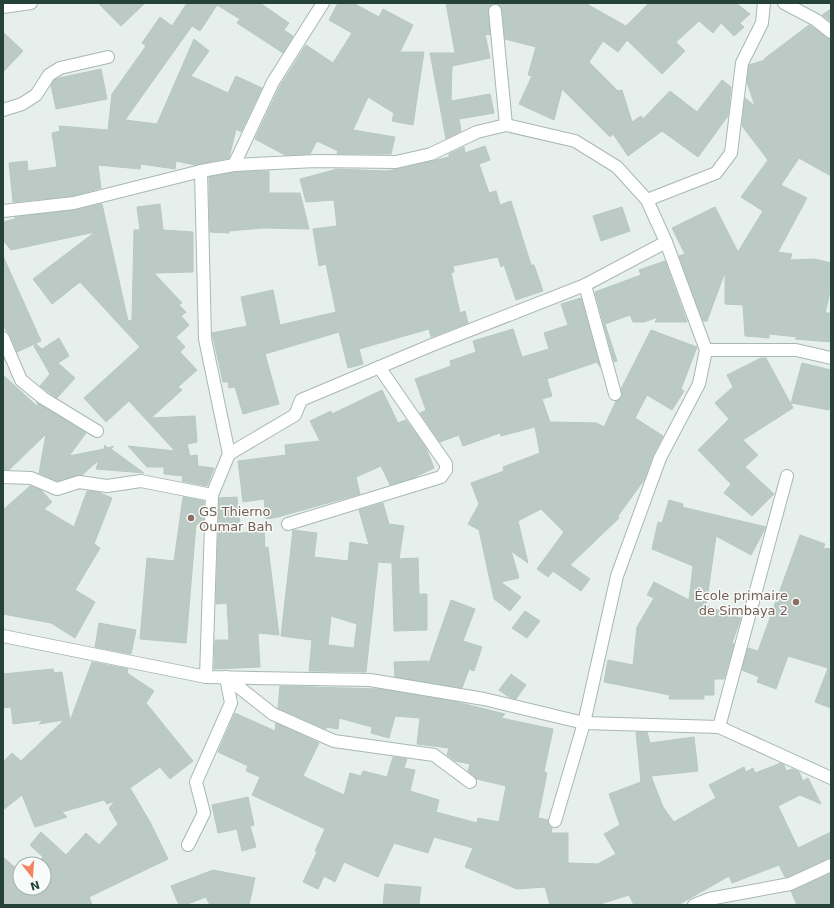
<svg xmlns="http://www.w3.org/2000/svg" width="834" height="908" font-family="'DejaVu Sans',sans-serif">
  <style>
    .building { fill: #bbcac4; stroke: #b8c9c2; fill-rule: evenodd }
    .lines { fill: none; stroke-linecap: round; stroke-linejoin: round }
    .minor-casing { stroke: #a8b8b2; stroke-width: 14 }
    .minor { stroke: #fff; stroke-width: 12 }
    .education-dot { fill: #8d6e63; stroke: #f7fbf9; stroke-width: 1.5 }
    .labels { text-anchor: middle; stroke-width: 3; stroke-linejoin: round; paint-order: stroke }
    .education-label { font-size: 13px; fill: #785e54; stroke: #f7fbf9; text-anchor: start }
  </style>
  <rect width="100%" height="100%" fill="#e6efeb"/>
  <g class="building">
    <polygon points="98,3 145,3 121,26"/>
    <polygon points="187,3 260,3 289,23 284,30 293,36 283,53 237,23 240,19 217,5 200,31 192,26 125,120 157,124 194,39 209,51 191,76 228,93 236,76 262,88 241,132 236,129 229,158 195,165 176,161 175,169 141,164 140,169 98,165 101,188 73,196 13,202 9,163 27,161 28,171 57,167 52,133 60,131 59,126 108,130 112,94 146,46 142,43 160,17 172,26"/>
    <polygon points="338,3 353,3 379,17 383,9 413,25 400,52 424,52 413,125 392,121 394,113 368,97 353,130 395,137 391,154 337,154 338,151 317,141 310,154 285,155 255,139 280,86 306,45 333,63 352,33 329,20"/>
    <polygon points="446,3 585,3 626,26 649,3 736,3 750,14 740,23 744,27 734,36 721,23 713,33 699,21 676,42 685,51 662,74 627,40 618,52 603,41 589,62 618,91 622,90 632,122 641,116 643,119 670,91 697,112 722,80 731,87 728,116 698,157 662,131 628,156 613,134 610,137 562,89 554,120 519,104 532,76 528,75 536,47 505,39 502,10 498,4 495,4 488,8 490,35 485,34 490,58 452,66 451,101 490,94 494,113 459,119 461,131 446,139 430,53 455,53"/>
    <polygon points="831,9 831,22 822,15"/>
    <polygon points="809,25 831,39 831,176 799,158 781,185 807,198 778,252 792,254 790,260 815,259 831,263 831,288 825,313 831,313 831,342 795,339 798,337 769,334 769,338 745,336 743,305 725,304 725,272 707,321 703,321 679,256 685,254 672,228 715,207 738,252 763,211 741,197 768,160 742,126 745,98 755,106 747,82 749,65 765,60 764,59"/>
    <polygon points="3,32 23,51 3,72"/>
    <polygon points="101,69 107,99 56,109 51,85 54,80 59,78"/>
    <polygon points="485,146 490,160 479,164 489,193 496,191 500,205 511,201 531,265 534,265 543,291 516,300 504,265 501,267 498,257 453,266 454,272 451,273 460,313 465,311 468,323 431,337 429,329 359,349 363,364 348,368 339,332 265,354 279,404 243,414 235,387 229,388 228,382 223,382 212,333 247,326 241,297 273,290 280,325 336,312 326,264 319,266 313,229 337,226 334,200 306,202 300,179 334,170 335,169 387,171 398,169 449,157 449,154 464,147 465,153"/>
    <polygon points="269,171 269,193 300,193 309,229 263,228 229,231 229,233 210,232 209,177 235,172"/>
    <polygon points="102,204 128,321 132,320 134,230 140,230 137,207 160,204 163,230 193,232 193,272 154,273 182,303 179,305 186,312 181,316 189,325 176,337 185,347 180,352 197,370 178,387 182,390 151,418 195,416 197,442 187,444 190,456 197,455 198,466 214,468 207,486 182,481 183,476 164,474 164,467 147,467 128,446 175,451 129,401 106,422 84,398 140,347 80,282 52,304 33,279 95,232 11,250 3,240 3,222 15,219 15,217 75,210"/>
    <polygon points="622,207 630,231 601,241 593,216"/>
    <polygon points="3,256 41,341 17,352 10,335 3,326"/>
    <polygon points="665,261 687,322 655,322 658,317 644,322 633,322 630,315 605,324 617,361 614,362 595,292 641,275 639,270"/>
    <polygon points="581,298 600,367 597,362 547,379 552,396 542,399 550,422 597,423 604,427 616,401 622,396 621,389 651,330 697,347 681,389 684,391 672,410 647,395 635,418 663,436 653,455 644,480 618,516 619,518 570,565 590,579 581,591 553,571 548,577 537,569 564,532 541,509 518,521 528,563 511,551 519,578 501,582 521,597 510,611 494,599 479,530 468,524 479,504 471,483 504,471 503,467 540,453 535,427 501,436 500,433 463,446 459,435 440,442 420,413 426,410 415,379 451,366 450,361 476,352 473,341 513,329 522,357 549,349 544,333 568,325 561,304"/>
    <polygon points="59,338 69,356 58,363 75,378 57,398 40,386 50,374 34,346 36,344 42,349"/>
    <polygon points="761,358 766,358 793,408 743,440 758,455 745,467 774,494 752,516 724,493 731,484 698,450 729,419 715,403 733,387 727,375"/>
    <polygon points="802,363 831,370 831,400 829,410 791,403"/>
    <polygon points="3,375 38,407 37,402 86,433 69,456 104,449 105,445 108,448 114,446 111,449 144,473 96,469 99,460 82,475 57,481 39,473 46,434 9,470 3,470"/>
    <polygon points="382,390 398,423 406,420 426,448 434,468 413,478 390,485 381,466 356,477 360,494 278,517 266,519 264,499 243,502 238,461 286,455 285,445 320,441 310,421 331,411 332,414"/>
    <polygon points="30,486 41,490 52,502 44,509 74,527 87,491 98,492 112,498 94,544 100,548 75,590 95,602 75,638 51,623 3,614 3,510"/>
    <polygon points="183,497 204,501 204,525 196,524 186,643 140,639 147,558 174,561"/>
    <polygon points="237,497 241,533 264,530 265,548 268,547 279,635 258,633 260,667 214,669 215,640 229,640 227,603 216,604 219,498"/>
    <polygon points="669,500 683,504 682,507 766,527 751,555 716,536 706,606 741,618 732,643 734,644 724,679 714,679 714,695 704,695 704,699 669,699 670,695 604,682 608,660 633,665 637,627 654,598 647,595 654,582 689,600 693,566 652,549 658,522 662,523"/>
    <path d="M383,503L389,524L404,526L399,559L418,558L419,594H427V630L394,631L392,563L378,562L366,672L309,671L312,640L281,636L293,530L317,533L314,557L348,561L350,542L369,545L359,510ZM331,616L357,624L354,648L328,645Z"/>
    <polygon points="800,535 825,544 823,548 831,549 831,708 815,702 828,668 788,656 776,689 757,682 759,677 742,670 748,648 758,651"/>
    <polygon points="451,600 475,609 463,641 482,647 474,671 469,669 462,688 395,677 394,662 428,661 428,666"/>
    <polygon points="525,611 540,621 527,638 512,628"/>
    <polygon points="99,623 136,630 131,654 95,647"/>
    <polygon points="92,662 128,669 127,673 154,691 146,703 193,761 170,779 160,767 130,788 150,822 168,859 89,897 92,905 3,905 3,857 20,872 20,888 44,888 44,864 37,864 43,857 30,845 41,832 66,855 86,833 99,845 118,824 109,808 115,801 107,804 104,800 62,812 67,817 35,827 22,795 3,810 3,762 12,753 21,761 64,720 39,724 43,720 13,724 11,707 3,708 3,674 53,669 54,673 62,672 70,721"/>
    <polygon points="511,674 526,685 516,699 509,697 499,690"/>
    <polygon points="280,686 380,689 457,702 505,714 501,718 553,729 544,772 547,773 538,818 548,820 549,826 552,828 551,833 568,833 568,863 598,864 616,854 604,834 620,825 609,794 641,782 636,732 647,732 650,743 694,737 698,771 651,776 663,807 674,822 716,798 709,785 744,767 746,772 753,768 755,773 781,763 784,765 786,771 792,769 799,772 803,781 808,778 821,804 800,795 778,806 798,848 831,832 831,858 788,877 785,877 779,865 732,883 729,876 678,905 634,905 629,895 597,905 550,905 545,887 517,889 465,867 473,848 434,837 428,853 394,843 378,877 344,862 335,882 324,876 318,889 303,882 317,852 315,851 325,829 252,795 260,777 246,771 248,766 218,752 235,713 275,731 276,723 319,743 303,776 344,795 350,773 361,776 363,771 387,777 393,757 407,759 404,768 415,770 410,791 439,800 436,812 477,823 478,818 499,822 506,786 477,779 468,771 470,764 455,761 447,755 449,748 417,744 420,718 395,716 389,738 371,733 372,727 339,718 338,729 326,727 326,729 278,708"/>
    <polygon points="248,797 254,825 250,826 256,847 242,851 237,829 218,833 212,805"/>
    <polygon points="213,870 255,878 249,905 210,905 206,897 185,905 179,905 171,886"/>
    <polygon points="831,873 831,905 797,905 791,891"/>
    <polygon points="385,884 421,887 419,905 383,905"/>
  </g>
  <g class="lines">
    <defs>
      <g id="minor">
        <polyline points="784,3 816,20 831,32"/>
        <polyline points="3,7 31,3"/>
        <polyline points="495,11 506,125"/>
        <polyline points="3,110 22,104 36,95 49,75 60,68 108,57"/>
        <polyline points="234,165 273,82 323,3"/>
        <polyline points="201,171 205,339 229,454 212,495 206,677"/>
        <polyline points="647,200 716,173 731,153 742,63 762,23 764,3"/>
        <polyline points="3,211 74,203 201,171 234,165 316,161 396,162 431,154 477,132 506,125 575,141 617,167 647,200 666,242 706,350 699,384 660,458 617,576 584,723 555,821"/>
        <polyline points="585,285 615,394"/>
        <polyline points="3,338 21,380 43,398 97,431"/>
        <polyline points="706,350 796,350 831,358"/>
        <polyline points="229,454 295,415 301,400 432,345 585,285 666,242"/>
        <polyline points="3,477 31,478 57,489 79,482 107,486 141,481 212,495"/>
        <polyline points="288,524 441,477 446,470 446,464 379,367"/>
        <polyline points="3,636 206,677 370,680 484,699 584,723 719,727 831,778"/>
        <polyline points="226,677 273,714 334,741 434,755 470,782"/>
        <polyline points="719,727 787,476"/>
        <polyline points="188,845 204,813 196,782 231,703 226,677"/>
        <polyline points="694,905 709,899 790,884 831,865"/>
      </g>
    </defs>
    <use href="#minor" class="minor-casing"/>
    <use href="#minor" class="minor"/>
  </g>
  <g class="education-dot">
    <circle cx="191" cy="518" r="4"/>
    <circle cx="796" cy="602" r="4"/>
  </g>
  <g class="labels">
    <g class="education-label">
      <text x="199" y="516">GS Thierno<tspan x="199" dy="15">Oumar Bah</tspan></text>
      <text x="788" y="600" text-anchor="end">École primaire<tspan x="788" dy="15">de Simbaya 2</tspan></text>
    </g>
  </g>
  <rect width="834" height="908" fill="none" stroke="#24423a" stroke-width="8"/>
  <g transform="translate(32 876) rotate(163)"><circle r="19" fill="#f7fbf9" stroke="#a3b1ad"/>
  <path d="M0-3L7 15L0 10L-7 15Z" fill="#f4845f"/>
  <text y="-6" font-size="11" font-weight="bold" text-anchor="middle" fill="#24423a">N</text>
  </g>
</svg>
